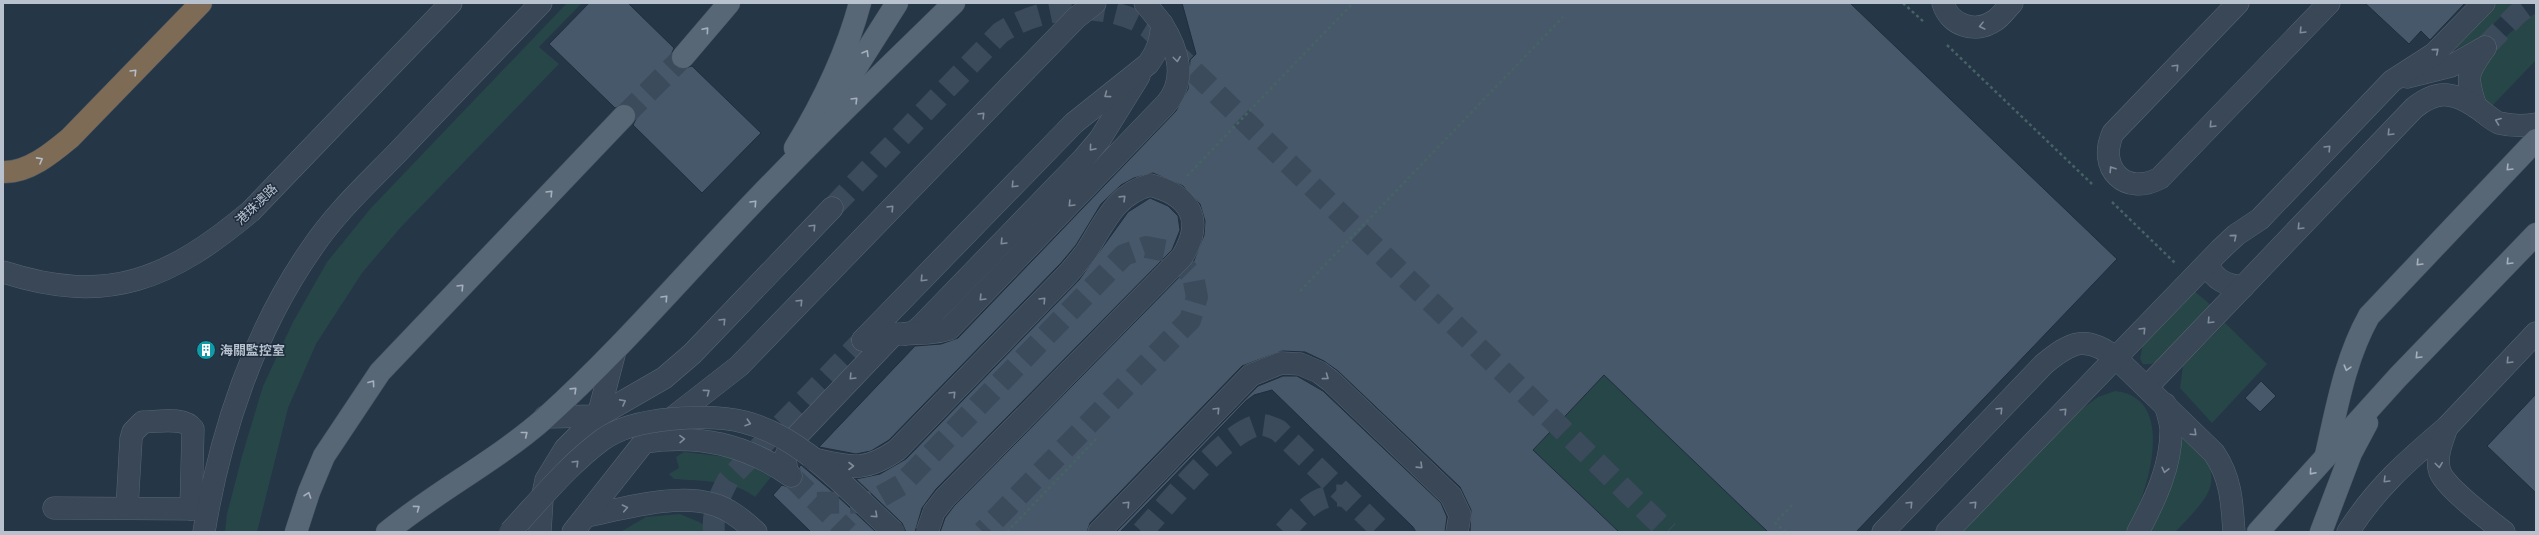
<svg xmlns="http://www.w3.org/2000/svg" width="2539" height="535" font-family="'Source Sans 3','Noto Sans SC',sans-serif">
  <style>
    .green { fill: #274648 }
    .building { fill: #47586b; stroke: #202e3e }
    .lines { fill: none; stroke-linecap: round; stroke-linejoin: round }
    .minor-tunnel { stroke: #3b4b5b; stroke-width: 22; stroke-dasharray: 22 11; stroke-linecap: butt }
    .major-tunnel { stroke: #3b4b5b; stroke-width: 22; stroke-dasharray: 22 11; stroke-linecap: butt }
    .minor-casing { stroke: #586573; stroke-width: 23 }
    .major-casing { stroke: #465362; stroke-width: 23 }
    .highway-casing { stroke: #445261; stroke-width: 23 }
    .path { stroke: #466363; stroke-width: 2.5; stroke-dasharray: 3 3; stroke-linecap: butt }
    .minor { stroke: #3a4756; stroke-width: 22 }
    .major { stroke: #586776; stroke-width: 22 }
    .highway { stroke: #7d6b56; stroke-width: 22 }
    .minor-bridge-casing { stroke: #586573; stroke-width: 23; stroke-linecap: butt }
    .minor-bridge { stroke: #3a4756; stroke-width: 22 }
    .oneway { stroke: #7f8b99 }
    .oneway2 { stroke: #a5b0bd }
    .oneway3 { stroke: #b5bec9 }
    .labels { text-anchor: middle; stroke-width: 3; stroke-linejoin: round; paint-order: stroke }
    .street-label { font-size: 13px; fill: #b8c2cf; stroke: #1e2c3c }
    .poi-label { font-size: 13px; font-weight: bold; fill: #b8c2cf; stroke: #1e2c3c; text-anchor: start }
  </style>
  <rect width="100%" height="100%" fill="#253647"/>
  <g class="green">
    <polygon points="567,3 582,3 539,47 559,64 401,227 362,273 316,344 288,408 257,532 225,532 227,514 242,456 263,386 293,322 327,262 371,208"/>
    <polygon points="2495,3 2515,3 2480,37 2446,54"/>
    <path d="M2536,13V60L2491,107C2486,102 2481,96 2479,89C2472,63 2516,25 2536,13Z"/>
    <polygon points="1304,34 1782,532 1585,532 1189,154"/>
    <polygon points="2193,290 2212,306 2161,360 2151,364 2143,364 2140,359 2143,344"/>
    <polygon points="2225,323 2267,364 2212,423 2180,388 2183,366"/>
    <path d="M2115,391C2180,397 2146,499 2126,532H1960L2082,409L2098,397Z"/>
    <path d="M2180,429C2228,476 2217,489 2175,532H2146Z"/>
    <path d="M684,452L736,458L771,477L755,497C734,480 701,481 674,479L669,474L679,468L676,457Z"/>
    <polygon points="680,514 699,522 715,532 622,531 646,517"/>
  </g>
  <g class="building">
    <polygon points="589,3 628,3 674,48 671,55 675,66 681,69 692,66 761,133 702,193 633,125 636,119 633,107 627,104 615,108 549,44"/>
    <polygon points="1182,3 1850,3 2117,259 1856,532 1768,532 1604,375 1533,450 1619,532 1470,532 1471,510 1460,487 1338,371 1324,361 1305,352 1282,351 1242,366 1090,523 1087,532 940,532 945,518 954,506 1193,263 1204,235 1205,221 1200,204 1183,186 1153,173 1134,178 1121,185 1101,204 1076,245 1061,263 889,440 871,451 856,454 819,447 915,346 941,344 958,338 1176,111 1188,89 1190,60 1196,54"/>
    <polygon points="2365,3 2465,3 2430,40 2421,31 2409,44"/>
    <polygon points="1150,198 1168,206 1178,216 1180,230 1172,250 936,489 922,508 915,532 906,532 902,523 856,479 880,474 906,459 1079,280 1128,212"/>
    <polygon points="1283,376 1297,376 1323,391 1441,503 1447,517 1445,532 1416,532 1413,527 1272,390 1254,395 1246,401 1120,532 1116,532 1258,386"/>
    <polygon points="2261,381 2276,396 2260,412 2245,398"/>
    <polygon points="2536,394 2536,493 2487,446"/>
    <polygon points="801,465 834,493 876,532 811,532 773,495 782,485 791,488 801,483 803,476 799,467"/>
  </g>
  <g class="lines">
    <g class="minor-tunnel">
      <polyline points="2485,47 2517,14 2532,3"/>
      <path d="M832,208L1000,33C1043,5 1105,0 1148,27L1668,532"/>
      <polyline points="791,476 848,532"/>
      <polyline points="817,503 871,502 901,485 1124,255 1146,247 1167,251 1181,264 1193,276 1197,297 1190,320 983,532"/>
      <path d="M714,532C712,513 719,497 728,480L863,340"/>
      <path d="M1142,532C1167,505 1222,436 1255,426C1263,423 1271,427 1278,430L1383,532"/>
      <path d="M1284,532C1303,512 1316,492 1346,496"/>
    </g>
    <polyline class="major-tunnel" points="624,116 683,57"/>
    <defs>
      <g id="minor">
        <path d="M1943,3C1949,25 1975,34 1994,21C2001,17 2006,9 2012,3"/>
        <path d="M2238,3L2113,133C2097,168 2125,197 2160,178L2329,3"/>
        <polyline points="2407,77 2451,66 2485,47"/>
        <path d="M2476,107C2466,77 2466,74 2485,48"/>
        <path d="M2207,264C2215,280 2225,285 2243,287"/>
        <path d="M3,272C108,306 170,279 251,211L451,3"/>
        <polyline points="905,334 914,332 923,324 1083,159 1100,139 1139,76"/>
        <path d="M863,340C891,329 921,338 949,329L1166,104C1188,79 1177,48 1162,24"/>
        <path d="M863,340L1074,123L1148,64C1158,51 1161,39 1162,24L1145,3"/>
        <path d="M2147,387L2414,108C2436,90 2452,91 2476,107C2484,112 2490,119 2499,123C2511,126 2524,126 2536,124"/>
        <polyline points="545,417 598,416 664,378 692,354 832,208"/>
        <path d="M644,442C698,434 745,444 791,476"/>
        <polyline points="787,473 785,458 793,440 894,334"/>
        <polyline points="54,508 205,509"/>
        <path d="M127,508L131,439L133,432L143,422C157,422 184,416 193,429L191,509"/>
        <path d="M587,516C622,509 677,493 712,504C729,508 744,521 756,532"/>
        <path d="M204,532C220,433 254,331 312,248C336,212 368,183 398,152C445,102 493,53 541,3"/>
        <polyline points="540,532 542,499 546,480 565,449 598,416 615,351"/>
        <polyline points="573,532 648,437 739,366 1076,18 1095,3"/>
        <polyline points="1099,532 1251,375 1281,363 1300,364 1319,372 1331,381 1451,496 1460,515 1457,532"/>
        <path d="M1883,532L2044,364C2071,342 2086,334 2116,358L2214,453C2231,478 2232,502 2234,532"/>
        <polyline points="1947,532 2220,250 2236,235 2260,219 2392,81 2434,54 2484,3"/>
        <path d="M2138,532C2155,500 2172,465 2171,428C2170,420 2167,411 2165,404"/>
        <path d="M2348,532C2377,487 2407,461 2447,427"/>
        <path d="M2504,532C2489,520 2446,488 2440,472C2435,457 2442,441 2447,427L2536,333"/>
      </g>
      <g id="major">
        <polyline points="683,57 729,3"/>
        <polyline points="826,115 897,3"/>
        <path d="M795,148C823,102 846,55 860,3"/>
        <path d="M2326,455C2337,407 2345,359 2369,316L2536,140"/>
        <polyline points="296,532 309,492 324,456 380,372 624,116"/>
        <path d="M387,532C437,491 496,461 545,418C628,343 700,256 779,176C836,117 895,61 954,3"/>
        <polyline points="2258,532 2398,377 2536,234"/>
        <polyline points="2321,532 2351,453 2367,423"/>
      </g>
      <path id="highway" d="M3,172C28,173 52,153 70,138L201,3"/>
    </defs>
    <use href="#minor" class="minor-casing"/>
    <use href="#major" class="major-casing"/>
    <use href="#highway" class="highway-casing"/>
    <g class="path">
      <polyline points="1903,3 1925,23"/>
      <polyline points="1947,45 2092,184"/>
      <polyline points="1187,176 1353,3"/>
      <polyline points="2112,202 2175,263"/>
      <polyline points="1300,291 1563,17"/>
      <polyline points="1007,532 1098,437"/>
      <polyline points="1786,532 1775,523 1794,503"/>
    </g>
    <use href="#minor" class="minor"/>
    <use href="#major" class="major"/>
    <use href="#highway" class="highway"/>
    <defs>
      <g id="minor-bridge">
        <path d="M813,459C850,467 864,473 897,450L1064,278C1072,270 1079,261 1086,252C1104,224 1115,194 1150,185C1190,195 1205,220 1182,257L945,498L934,512L927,532"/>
        <path d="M510,532C539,501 568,465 602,440C621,426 649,421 671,419C694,417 721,416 744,422C804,437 849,492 894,532"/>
      </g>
    </defs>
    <use href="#minor-bridge" class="minor-bridge-casing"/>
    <use href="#minor-bridge" class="minor-bridge"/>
  </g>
  <defs><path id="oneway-chevron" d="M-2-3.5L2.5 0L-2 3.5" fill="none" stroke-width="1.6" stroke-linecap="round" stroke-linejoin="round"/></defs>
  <g class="oneway">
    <use href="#oneway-chevron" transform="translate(1982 26) rotate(166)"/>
    <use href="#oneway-chevron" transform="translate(2302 31) rotate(134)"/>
    <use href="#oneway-chevron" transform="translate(2436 51) rotate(-41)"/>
    <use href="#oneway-chevron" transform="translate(1177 59) rotate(83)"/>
    <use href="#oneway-chevron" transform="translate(2176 67) rotate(-46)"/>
    <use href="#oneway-chevron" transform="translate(1107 95) rotate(143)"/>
    <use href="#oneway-chevron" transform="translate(982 115) rotate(-46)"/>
    <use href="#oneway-chevron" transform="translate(2498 121) rotate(-159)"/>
    <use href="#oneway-chevron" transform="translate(2212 125) rotate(134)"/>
    <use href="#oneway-chevron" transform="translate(2390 133) rotate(134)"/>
    <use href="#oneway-chevron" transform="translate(1092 148) rotate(130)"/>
    <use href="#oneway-chevron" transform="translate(2328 148) rotate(-46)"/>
    <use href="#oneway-chevron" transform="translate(2112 169) rotate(-123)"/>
    <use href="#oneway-chevron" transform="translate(1014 185) rotate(134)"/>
    <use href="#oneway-chevron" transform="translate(1123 198) rotate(-44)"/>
    <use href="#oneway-chevron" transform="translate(1071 204) rotate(134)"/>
    <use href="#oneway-chevron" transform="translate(891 208) rotate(-46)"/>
    <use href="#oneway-chevron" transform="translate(813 227) rotate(-46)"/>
    <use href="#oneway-chevron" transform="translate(2300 227) rotate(134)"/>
    <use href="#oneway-chevron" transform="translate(2234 237) rotate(-41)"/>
    <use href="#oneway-chevron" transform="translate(1003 242) rotate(134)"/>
    <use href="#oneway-chevron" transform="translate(923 279) rotate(134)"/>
    <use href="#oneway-chevron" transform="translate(982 298) rotate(134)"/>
    <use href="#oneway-chevron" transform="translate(1043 300) rotate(-46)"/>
    <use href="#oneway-chevron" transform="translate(800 302) rotate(-46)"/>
    <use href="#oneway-chevron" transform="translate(723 321) rotate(-46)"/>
    <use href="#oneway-chevron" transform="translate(2210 321) rotate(134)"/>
    <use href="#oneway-chevron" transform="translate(2143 330) rotate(-46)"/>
    <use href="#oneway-chevron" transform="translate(2509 361) rotate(134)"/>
    <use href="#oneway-chevron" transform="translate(852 377) rotate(134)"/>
    <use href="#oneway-chevron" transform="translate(1326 377) rotate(36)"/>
    <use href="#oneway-chevron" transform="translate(707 392) rotate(-37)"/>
    <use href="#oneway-chevron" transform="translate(953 394) rotate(-46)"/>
    <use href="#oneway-chevron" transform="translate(623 402) rotate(-28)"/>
    <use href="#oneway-chevron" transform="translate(1217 410) rotate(-46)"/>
    <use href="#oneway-chevron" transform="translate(2000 410) rotate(-46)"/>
    <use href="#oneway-chevron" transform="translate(2064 411) rotate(-46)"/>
    <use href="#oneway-chevron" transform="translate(748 423) rotate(18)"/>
    <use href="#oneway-chevron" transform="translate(2194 433) rotate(43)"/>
    <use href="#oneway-chevron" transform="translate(682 439) rotate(-1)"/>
    <use href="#oneway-chevron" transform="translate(576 463) rotate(-45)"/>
    <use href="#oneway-chevron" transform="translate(2439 465) rotate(83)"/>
    <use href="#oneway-chevron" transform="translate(851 466)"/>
    <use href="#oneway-chevron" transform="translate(1420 466) rotate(44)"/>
    <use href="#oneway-chevron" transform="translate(2165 470) rotate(103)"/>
    <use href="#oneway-chevron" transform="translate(2386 480) rotate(135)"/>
    <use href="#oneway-chevron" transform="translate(1127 504) rotate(-46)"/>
    <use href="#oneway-chevron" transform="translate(1910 504) rotate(-46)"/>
    <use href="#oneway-chevron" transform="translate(1974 504) rotate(-46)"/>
    <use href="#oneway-chevron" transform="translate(625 508) rotate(-12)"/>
    <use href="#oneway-chevron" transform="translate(875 515) rotate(42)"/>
  </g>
  <g class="oneway2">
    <use href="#oneway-chevron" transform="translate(706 30) rotate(-49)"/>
    <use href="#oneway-chevron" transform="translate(866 53) rotate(-59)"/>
    <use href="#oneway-chevron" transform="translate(855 100) rotate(-45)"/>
    <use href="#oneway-chevron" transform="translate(2509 168) rotate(134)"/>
    <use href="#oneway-chevron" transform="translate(550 193) rotate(-46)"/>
    <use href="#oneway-chevron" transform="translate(754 203) rotate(-47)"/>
    <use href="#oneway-chevron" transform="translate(2509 262) rotate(134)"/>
    <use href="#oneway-chevron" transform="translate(2419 263) rotate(134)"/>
    <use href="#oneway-chevron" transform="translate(461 287) rotate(-46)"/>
    <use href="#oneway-chevron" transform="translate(665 298) rotate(-47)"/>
    <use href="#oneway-chevron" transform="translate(2418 356) rotate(134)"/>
    <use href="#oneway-chevron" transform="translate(2347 368) rotate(106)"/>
    <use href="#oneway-chevron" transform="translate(372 383) rotate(-54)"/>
    <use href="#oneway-chevron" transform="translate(574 390) rotate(-44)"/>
    <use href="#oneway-chevron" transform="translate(525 434) rotate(-39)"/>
    <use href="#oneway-chevron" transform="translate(2312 472) rotate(131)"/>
    <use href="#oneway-chevron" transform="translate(308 495) rotate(-71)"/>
    <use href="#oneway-chevron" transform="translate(417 508) rotate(-36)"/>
  </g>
  <g class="oneway3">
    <use href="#oneway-chevron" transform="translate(134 72) rotate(-46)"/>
    <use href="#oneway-chevron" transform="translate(40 160) rotate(-29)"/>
  </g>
  <defs>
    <symbol id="building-disc" viewBox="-11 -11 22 22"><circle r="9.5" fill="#0f9aa8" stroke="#1e2c3c"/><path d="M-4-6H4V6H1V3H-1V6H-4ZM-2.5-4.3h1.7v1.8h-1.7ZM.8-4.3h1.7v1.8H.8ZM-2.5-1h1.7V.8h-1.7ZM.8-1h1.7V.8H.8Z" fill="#fff"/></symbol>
  </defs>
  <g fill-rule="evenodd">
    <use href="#building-disc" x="195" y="339" width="22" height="22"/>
  </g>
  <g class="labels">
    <g class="street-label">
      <text transform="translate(256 204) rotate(-44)" y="5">港珠澳路</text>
    </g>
    <g class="poi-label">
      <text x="220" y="355">海關監控室</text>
    </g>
  </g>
  <rect width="2539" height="535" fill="none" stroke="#b8c2cf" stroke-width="8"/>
</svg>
